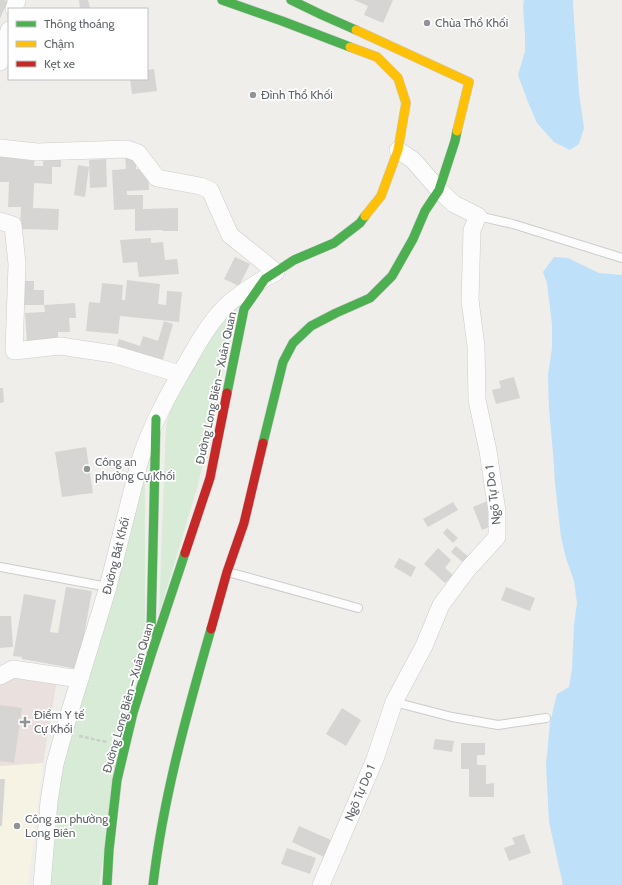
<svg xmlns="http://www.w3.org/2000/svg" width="622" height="885" font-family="Cabin,sans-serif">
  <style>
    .commercial { fill: #f7f3e4 }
    .medical { fill: #eae0de }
    .green { fill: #d8ebd6 }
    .water { fill: #bfe0f9 }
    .building { fill: #d6d5d3 }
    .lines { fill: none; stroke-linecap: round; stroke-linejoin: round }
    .lane-casing { stroke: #cbcccc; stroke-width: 10 }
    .street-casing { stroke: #cbcccc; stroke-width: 18 }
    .fast-casing { stroke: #cacacb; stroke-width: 10 }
    .slow-casing { stroke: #cacacb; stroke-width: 10 }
    .jam-casing { stroke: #cacacb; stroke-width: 10 }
    .path { stroke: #cacfcc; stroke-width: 2.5; stroke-dasharray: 4 2; stroke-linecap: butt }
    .lane { stroke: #fdfcfc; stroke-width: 8 }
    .street { stroke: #fdfcfc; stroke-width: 17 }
    .fast { stroke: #4caf50; stroke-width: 9 }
    .slow { stroke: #ffc107; stroke-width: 9 }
    .jam { stroke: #c62828; stroke-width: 9 }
    .poi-dot { fill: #919496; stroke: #fff; stroke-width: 1.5 }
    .labels { text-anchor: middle; stroke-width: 3.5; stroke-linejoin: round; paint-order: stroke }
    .poi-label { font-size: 12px; fill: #5f6368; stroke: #fff; text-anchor: start }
    .street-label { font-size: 12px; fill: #5f6368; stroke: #fff }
  </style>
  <rect width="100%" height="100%" fill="#efeeea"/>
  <polygon class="commercial" points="43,763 28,885 0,885 0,766"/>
  <polygon class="medical" points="14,673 57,679 43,763 0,766 0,681"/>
  <g class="green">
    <polygon points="237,308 198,485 159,614 166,426 171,408 203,350 222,322 228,316"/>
    <polygon points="145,477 145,639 132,677 99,885 47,885 63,761 143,480"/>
  </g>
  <g class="water">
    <polygon points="524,0 573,0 573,4 579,93 584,128 579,144 570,150 554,142 537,123 528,102 518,75 525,51 525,36 523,6"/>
    <polygon points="554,257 568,258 599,273 622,275 622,885 563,885 549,822 546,765 550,723 557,694 569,687 572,669 574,625 577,603 574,581 566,558 561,537 555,483 553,453 549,409 548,375 552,348 552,324 547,283 543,272"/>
  </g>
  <g class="building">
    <polygon points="0,0 4,0 11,2 8,10 4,9 0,19"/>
    <polygon points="79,0 88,0 90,8 80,9"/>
    <polygon points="354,0 393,0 383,23 364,15 368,6"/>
    <polygon points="154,69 157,91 132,94 130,79 147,79 147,70"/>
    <polygon points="0,154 35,155 34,166 43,166 43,154 61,155 61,167 52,167 52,184 34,183 33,208 59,209 58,230 20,229 21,207 8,207 9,182 0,182"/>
    <polygon points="125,154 136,154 136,169 148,169 149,190 127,191 127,195 143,195 143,209 178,208 178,231 162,231 162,230 135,231 135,209 114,210 112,170 126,169"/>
    <polygon points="106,159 107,187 90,188 89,160"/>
    <polygon points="78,165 89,167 85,197 74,195"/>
    <polygon points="151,238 151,243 163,242 165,260 177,259 179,274 139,277 137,262 123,263 120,240"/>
    <polygon points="235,257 250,264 239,286 224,279"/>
    <polygon points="127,280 160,284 158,304 166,305 167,291 182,292 179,322 120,316 118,334 86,331 89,302 100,303 102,283 123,285 122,300 125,300"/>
    <polygon points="23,281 34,281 34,290 44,290 44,305 23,305"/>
    <polygon points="75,303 76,318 69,318 70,332 58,332 58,342 27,344 25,313 45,312 44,305"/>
    <polygon points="164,321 173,324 161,366 115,352 119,339 140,346 143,336 158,341"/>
    <polygon points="514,377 520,398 496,404 492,390 501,388 499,381"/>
    <polygon points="0,388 3,388 4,402 0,403"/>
    <polygon points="86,447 93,493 62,497 55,452"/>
    <polygon points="495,498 498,523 482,530 473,507"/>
    <polygon points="453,502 458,510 428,527 423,519"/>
    <polygon points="447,528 458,538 453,543 443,533"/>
    <polygon points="456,546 471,559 466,565 451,552"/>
    <polygon points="438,548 451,560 445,568 453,575 445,583 424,564"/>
    <polygon points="399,558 416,567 411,577 394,567"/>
    <polygon points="66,587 92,591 78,669 22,659 22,657 13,656 24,594 56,600 50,632 58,633"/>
    <polygon points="506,587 535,598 530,611 501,600"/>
    <polygon points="0,616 11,616 13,647 0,648"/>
    <polygon points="0,705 22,708 14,763 0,761"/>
    <polygon points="342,708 361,720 346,746 326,734"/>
    <polygon points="435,739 454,741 452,752 433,749"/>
    <polygon points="461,743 485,743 485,755 477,755 477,765 486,765 486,784 494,783 494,797 469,797 469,769 461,769"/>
    <polygon points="0,779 5,779 2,826 0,826"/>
    <polygon points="299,826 331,840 324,857 292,842"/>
    <polygon points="524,834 531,853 509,861 504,848 515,844 512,838"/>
    <polygon points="287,848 316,858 310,874 281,864"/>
  </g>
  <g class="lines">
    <defs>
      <g id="lane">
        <polyline points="478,216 513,224 622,258"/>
        <polyline points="0,567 108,587"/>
        <polyline points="228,572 358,608"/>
        <polyline points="394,702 452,717 498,725 546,718"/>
      </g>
      <g id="street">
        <polyline points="14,9 17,0"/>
        <polyline points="0,62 2,59 9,30"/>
        <path d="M0,148L37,152L127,149L138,153L157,178L200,186L210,190L230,235L276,272C258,282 241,292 226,306C209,323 198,343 186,364C168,395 151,426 140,460L108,587L67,721L55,764L49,801L42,885"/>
        <polyline points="0,221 13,225 17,264 14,351 60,346 113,354 180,374"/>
        <polyline points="0,676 13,669 80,679"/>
        <polyline points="321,885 375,759 394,702 424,646 441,605 467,570 497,537 497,511 495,498 488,451 477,400 476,346 470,300 472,230 478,216 454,204 439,190 413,160 398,150"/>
      </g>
      <g id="fast">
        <polyline points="222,0 282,21 350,47"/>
        <polyline points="291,0 322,15 356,30"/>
        <polyline points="227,393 244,309 265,279 294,260 334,243 360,223 365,216"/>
        <polyline points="263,443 283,362 293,343 311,326 336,313 370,298 392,276 413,239 425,211 439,190 455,141 457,131"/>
        <polyline points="151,632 156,419"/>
        <polyline points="107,885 109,850 117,780 133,713 151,655 185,553"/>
        <path d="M153,885C163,798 187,713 211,629"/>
      </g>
      <g id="slow">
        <polyline points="356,30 469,82 457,131"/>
        <polyline points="350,47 377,57 398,78 406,103 398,150 381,196 365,216"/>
      </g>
      <g id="jam">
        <polyline points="185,553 210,478 227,393"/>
        <polyline points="211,629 227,572 244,523 263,443"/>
      </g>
    </defs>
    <use href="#lane" class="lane-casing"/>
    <use href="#street" class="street-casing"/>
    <use href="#fast" class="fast-casing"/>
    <use href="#slow" class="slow-casing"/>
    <use href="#jam" class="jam-casing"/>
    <polyline class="path" points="79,736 107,742"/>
    <use href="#lane" class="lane"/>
    <use href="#street" class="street"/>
    <use href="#fast" class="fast"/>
    <use href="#slow" class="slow"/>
    <use href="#jam" class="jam"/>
  </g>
  <g class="poi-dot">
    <circle cx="427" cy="23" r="4"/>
    <circle cx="253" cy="95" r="4"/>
    <circle cx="87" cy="469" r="4"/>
    <path d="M23 716h4v4h4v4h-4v4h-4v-4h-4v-4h4z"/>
    <circle cx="17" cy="826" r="4"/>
  </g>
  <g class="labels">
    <g class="poi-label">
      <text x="435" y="27">Chùa Thổ Khối</text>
      <text x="261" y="99">Đình Thổ Khối</text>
      <text x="95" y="466">Công an<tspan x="95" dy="14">phường Cự Khối</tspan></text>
      <text x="34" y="719">Điểm Y tế<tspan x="34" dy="14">Cự Khối</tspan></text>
      <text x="25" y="823">Công an phường<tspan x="25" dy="14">Long Biên</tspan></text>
    </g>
    <g class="street-label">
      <text transform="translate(216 388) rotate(-78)" y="4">Đường Long Biên – Xuân Quan</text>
      <text transform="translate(493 495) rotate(-97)" y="4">Ngõ Tự Do 1</text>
      <text transform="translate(116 556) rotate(-76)" y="4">Đường Bát Khối</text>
      <text transform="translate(128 698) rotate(-74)" y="4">Đường Long Biên – Xuân Quan</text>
      <text transform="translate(360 793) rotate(-67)" y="4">Ngõ Tự Do 1</text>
    </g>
  </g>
  <rect x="8" y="8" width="140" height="72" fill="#ffffff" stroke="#bfc1c3"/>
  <rect x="16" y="21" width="20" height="6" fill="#4caf50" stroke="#bfc1c3"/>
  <text x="44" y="28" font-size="12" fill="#5f6368">Thông thoáng</text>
  <rect x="16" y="41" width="20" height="6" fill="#ffc107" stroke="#bfc1c3"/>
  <text x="44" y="48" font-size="12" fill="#5f6368">Chậm</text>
  <rect x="16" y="61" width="20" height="6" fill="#c62828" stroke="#bfc1c3"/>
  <text x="44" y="68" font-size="12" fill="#5f6368">Kẹt xe</text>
</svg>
